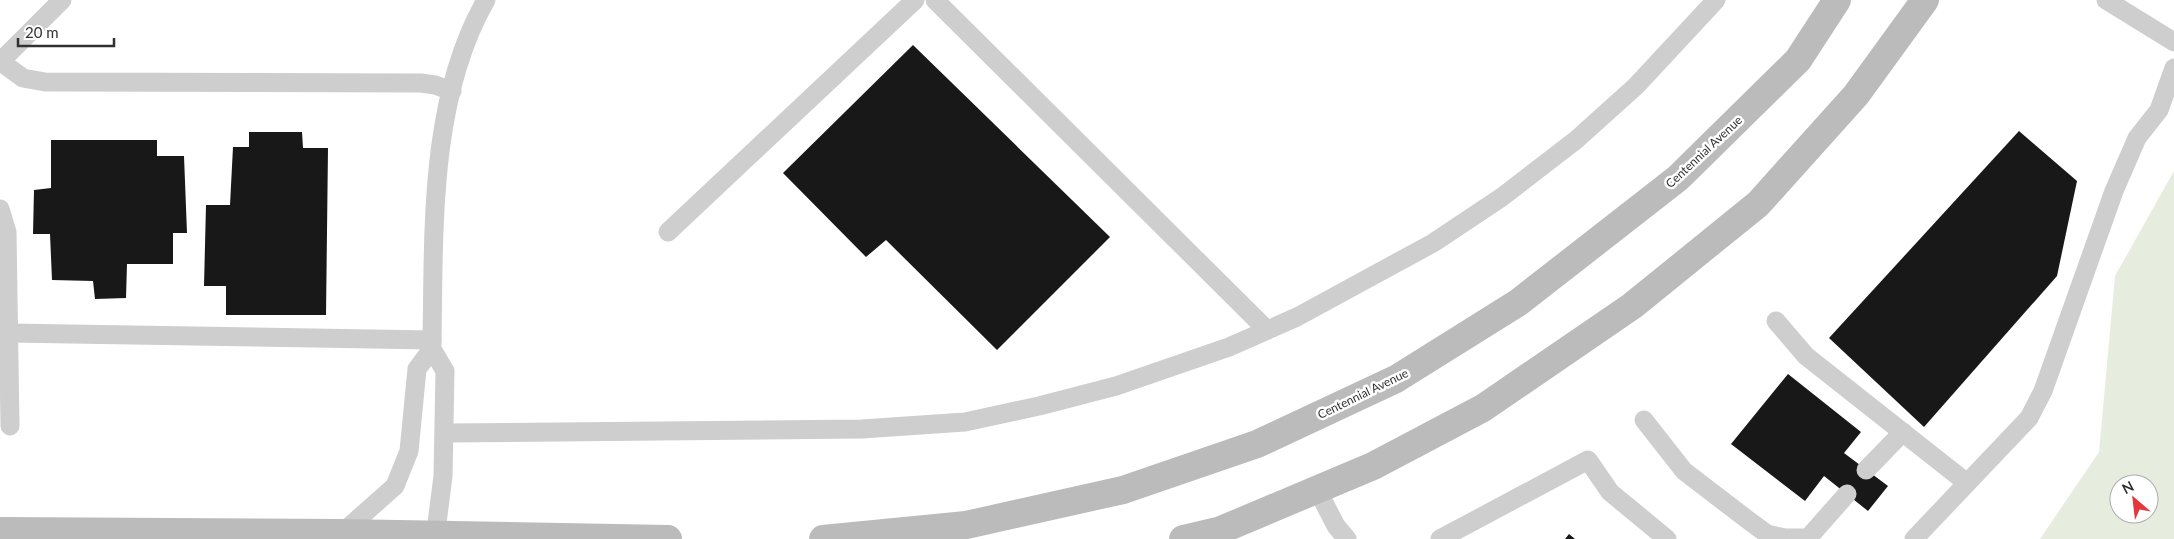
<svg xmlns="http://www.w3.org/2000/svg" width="2174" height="539" font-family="Lato,sans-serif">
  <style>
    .green { fill: #e6eddf; fill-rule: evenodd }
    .building { fill: #181818 }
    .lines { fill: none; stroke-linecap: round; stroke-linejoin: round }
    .lane { stroke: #cecece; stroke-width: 19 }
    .secondary { stroke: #bbb; stroke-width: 28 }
    .labels { text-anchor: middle; stroke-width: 5; stroke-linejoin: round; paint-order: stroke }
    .street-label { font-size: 12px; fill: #313131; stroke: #fff }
  </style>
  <rect width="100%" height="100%" fill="#fff"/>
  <path class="green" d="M2174,171V539H2040L2099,452L2115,276ZM2119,484H2149V514H2119Z"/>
  <g class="building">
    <polygon points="913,45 1110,237 997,350 886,240 866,257 783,173"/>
    <polygon points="2019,131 2077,181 2057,276 1924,427 1829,338"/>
    <polygon points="249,132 302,132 303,148 328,148 326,315 226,315 226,286 204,286 206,205 230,205 233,147 249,147"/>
    <polygon points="51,140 157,140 157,156 184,156 187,233 173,233 173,264 127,264 126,298 95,299 93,281 52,280 50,234 33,234 34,190 51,188"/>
    <polygon points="1788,374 1861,432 1844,453 1888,486 1868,511 1824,476 1805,501 1731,444"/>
    <polygon points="1569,534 1575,539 1565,539"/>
  </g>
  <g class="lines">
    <g class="lane">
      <polyline points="935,0 1267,330"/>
      <polyline points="2106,0 2174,42"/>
      <polyline points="0,62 62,0"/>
      <polyline points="1,62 23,78 45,82 421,83 435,85 452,91"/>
      <polyline points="0,209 7,232 10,426"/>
      <polyline points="668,232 915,0"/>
      <polyline points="1776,321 1806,356 1967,483"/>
      <polyline points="9,333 432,340"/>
      <polyline points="1644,420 1684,471 1748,520 1767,534 1785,538 1808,538 1847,494"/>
      <polyline points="445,433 862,429 965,422 1039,406 1116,386 1229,347 1297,317 1433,243 1502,197 1576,140 1636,86 1716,0"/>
      <polyline points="1866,470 1903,432"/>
      <polyline points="1317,489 1336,526 1347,539"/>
      <polyline points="342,533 395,486 409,451 417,369 432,349"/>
      <path d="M435,539L443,476L445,371L432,349V340C434,230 429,99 486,0"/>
      <polyline points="1440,539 1588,460 1610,492 1667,539"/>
      <polyline points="1914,539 2029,418 2043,391 2114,191 2137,138 2159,110 2174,68"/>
    </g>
    <g class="secondary">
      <polyline points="0,531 342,533 668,539"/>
      <polyline points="823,539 966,525 1123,490 1257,444 1396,379 1519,302 1678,178 1798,60 1837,0"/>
      <polyline points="1183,539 1221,530 1373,466 1483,408 1632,306 1758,204 1856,95 1925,0"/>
    </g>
  </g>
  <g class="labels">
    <g class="street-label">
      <text transform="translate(1704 152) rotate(-43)" y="4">Centennial Avenue</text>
      <text transform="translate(1363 394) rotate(-26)" y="4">Centennial Avenue</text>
    </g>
  </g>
  <g transform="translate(2134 499) rotate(332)"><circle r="24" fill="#ffffff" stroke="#adadad"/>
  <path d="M0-4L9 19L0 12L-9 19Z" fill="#e5363e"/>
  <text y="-8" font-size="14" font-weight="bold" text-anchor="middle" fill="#313131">N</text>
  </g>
  <path d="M18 38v8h96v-8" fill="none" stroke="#313131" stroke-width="2.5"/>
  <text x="25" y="38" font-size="15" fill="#313131" stroke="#ffffff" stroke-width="4" paint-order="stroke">20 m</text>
</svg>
